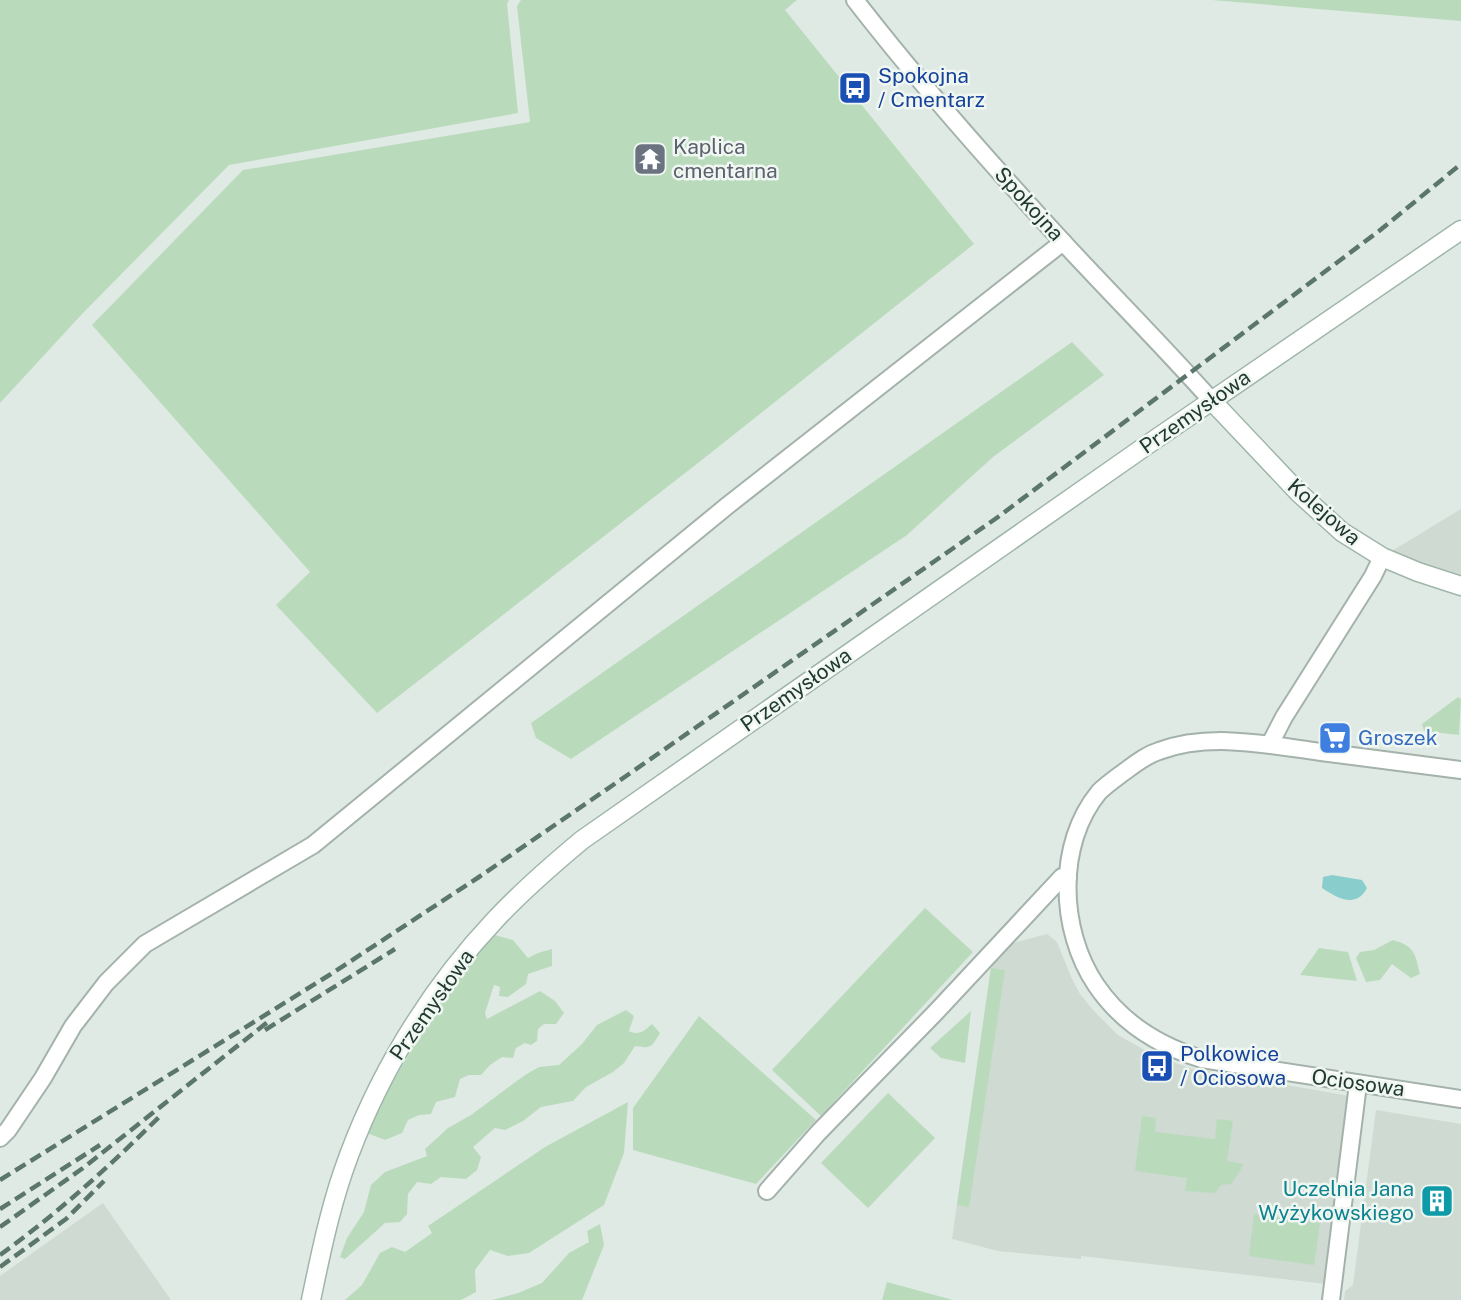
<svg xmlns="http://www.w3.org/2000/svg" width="1461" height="1300" font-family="'Public Sans',sans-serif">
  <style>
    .built { fill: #cedad2 }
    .green { fill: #b9dbbc }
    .water { fill: #89cecc }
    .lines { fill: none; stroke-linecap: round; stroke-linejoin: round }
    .street-casing { stroke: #a3b2aa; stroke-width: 20 }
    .secondary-casing { stroke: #9fb6aa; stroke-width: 21 }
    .street { stroke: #fff; stroke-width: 16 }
    .secondary { stroke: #fff; stroke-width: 18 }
    .rail { stroke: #5b766a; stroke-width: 4.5; stroke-dasharray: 12 6; stroke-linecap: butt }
    .labels { text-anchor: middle; stroke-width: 5; stroke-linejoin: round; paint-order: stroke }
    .transit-label { font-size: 21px; fill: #164399; stroke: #f0f7f2; text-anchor: start }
    .worship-label { font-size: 21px; fill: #5b616d; stroke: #f0f7f2; text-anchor: start }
    .street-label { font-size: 21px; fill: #213a2f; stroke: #f0f7f2 }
    .shop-label { font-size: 21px; fill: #366cbe; stroke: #f0f7f2; text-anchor: start }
    .culture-label { font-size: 21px; fill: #0d838f; stroke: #f0f7f2; text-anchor: end }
  </style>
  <rect width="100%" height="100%" fill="#e0eae4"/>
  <g class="built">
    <polygon points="1461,509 1461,586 1382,557"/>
    <polygon points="1047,934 1057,942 1071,977 1080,994 1094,1011 1118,1035 1155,1056 1190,1068 1349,1096 1326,1284 1081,1256 1081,1259 998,1251 952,1239 991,968 1009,944"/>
    <polygon points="1376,1110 1461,1124 1461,1300 1344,1300 1345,1291 1353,1285"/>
    <polygon points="103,1203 171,1300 0,1300 0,1276"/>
  </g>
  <g class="green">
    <polygon points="0,0 509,0 507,4 518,113 229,165 82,314 0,403"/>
    <polygon points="521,0 797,0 785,10 974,244 698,463 377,713 276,605 310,572 92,325 243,170 530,122 517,6"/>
    <polygon points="1212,0 1461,0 1461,21"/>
    <polygon points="1072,342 1104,375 993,457 907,535 571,759 536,738 531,723"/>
    <polygon points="1458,697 1461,699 1459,735 1424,731 1422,724"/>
    <polygon points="925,908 973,952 821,1116 772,1070"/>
    <polygon points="491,934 513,940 528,958 538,953 552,949 552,966 528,974 526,984 508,997 499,996 500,987 494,985 485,1013 487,1019 540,991 555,1001 564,1013 556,1024 544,1024 538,1029 537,1041 531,1045 525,1043 516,1048 513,1058 502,1057 490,1065 481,1075 469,1075 460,1079 455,1097 436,1102 431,1114 419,1115 408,1120 402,1133 385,1140 367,1133 381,1102 438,1004"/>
    <path d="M1393,940C1415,946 1415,954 1420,974L1411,978L1392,964L1380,980L1366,982L1356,958L1360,952L1374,950Z"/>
    <polygon points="1319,948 1348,952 1357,981 1300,975"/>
    <polygon points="991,968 1005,970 969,1207 957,1205"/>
    <path d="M626,1010L634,1016L629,1031C639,1036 644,1031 652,1024L660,1033C652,1047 651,1049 635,1046L624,1063L613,1072L586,1087L573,1101L541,1107L523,1121L505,1130L495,1128L473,1147L481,1157L477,1170L466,1179L441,1177L431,1184L417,1182L408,1194L407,1214L400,1222L385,1223L345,1259L340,1257L347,1238L364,1212L371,1185L385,1172L427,1156L425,1149L448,1128L471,1115L525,1075L539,1067L559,1065L582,1044L597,1025Z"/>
    <polygon points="971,1011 965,1063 941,1058 930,1048"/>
    <polygon points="699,1016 816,1120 756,1184 633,1150 633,1108"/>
    <polygon points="888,1093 935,1138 868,1208 821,1163"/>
    <polygon points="628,1102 624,1153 604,1205 529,1253 508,1256 490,1250 475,1270 476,1292 461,1300 345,1300 362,1285 380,1253 392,1247 405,1252 432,1233 428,1226 545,1147"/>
    <polygon points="1142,1116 1156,1118 1155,1132 1215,1139 1217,1119 1233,1121 1227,1161 1243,1164 1240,1171 1231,1184 1221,1185 1215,1193 1185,1191 1187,1178 1135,1171"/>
    <polygon points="1254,1214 1320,1223 1314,1265 1249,1256"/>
    <polygon points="600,1224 604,1245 582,1300 492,1300 518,1293 542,1283 569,1253 589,1242 587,1231"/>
    <polygon points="887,1282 953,1300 882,1300"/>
  </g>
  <path class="water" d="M1332,875L1362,880L1367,888C1356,909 1337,898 1322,888L1323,877Z"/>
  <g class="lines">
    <defs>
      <g id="street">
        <path d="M855,0C920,84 991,164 1063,242C1112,295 1163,346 1212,401"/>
        <polyline points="1270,744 1284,717 1373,576 1382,557"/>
        <path d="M1461,770C1414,764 1368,758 1321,752C1268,745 1211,732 1159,751C1146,755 1135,764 1124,772C1116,778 1106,785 1099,792C1056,844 1059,930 1096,985C1121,1022 1159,1046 1202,1059L1461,1099"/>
        <polyline points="0,1138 8,1130 43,1078 73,1026 106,983 145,944 313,845 727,506 1063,242"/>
        <polyline points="767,1191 818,1133 935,1013 1062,877 1068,877"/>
        <polyline points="1331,1300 1358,1084"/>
      </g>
      <g id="secondary">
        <polyline points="1212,401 1299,493 1342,532 1382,557 1418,572 1461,586"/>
        <path d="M311,1300C320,1257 329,1213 343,1172C375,1079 428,991 495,920C522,891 552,865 582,840L1147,445L1461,230"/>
      </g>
    </defs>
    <use href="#street" class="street-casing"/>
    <use href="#secondary" class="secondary-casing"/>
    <use href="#street" class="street"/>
    <use href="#secondary" class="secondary"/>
    <g class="rail">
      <polyline points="265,1030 395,949"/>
      <polyline points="0,1180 331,974 479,877 629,774 998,517 1379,231 1461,164"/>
      <polyline points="0,1209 100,1145"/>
      <polyline points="0,1227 83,1168 269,1021"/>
      <path d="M0,1255C58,1213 110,1166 160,1116"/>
      <polyline points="0,1267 66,1219 104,1181"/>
    </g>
  </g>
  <defs>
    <symbol id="bus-square" viewBox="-11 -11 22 22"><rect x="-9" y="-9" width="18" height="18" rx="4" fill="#1a4fb4" stroke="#f0f7f2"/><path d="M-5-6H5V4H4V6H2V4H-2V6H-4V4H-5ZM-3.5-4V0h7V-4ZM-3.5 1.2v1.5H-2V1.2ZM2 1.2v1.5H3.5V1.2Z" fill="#fff"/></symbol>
    <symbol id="temple-square" viewBox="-11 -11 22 22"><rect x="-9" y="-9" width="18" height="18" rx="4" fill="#6b7280" stroke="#f0f7f2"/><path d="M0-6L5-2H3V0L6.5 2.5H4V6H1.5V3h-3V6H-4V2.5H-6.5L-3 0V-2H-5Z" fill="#fff"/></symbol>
    <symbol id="supermarket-square" viewBox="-11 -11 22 22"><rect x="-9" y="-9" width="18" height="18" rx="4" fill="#3f7fe0" stroke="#f0f7f2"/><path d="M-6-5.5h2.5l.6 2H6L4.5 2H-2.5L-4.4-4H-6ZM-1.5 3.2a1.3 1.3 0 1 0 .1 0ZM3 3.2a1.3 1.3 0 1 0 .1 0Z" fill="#fff"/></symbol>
    <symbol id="building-square" viewBox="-11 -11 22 22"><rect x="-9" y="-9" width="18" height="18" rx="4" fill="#0f9aa8" stroke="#f0f7f2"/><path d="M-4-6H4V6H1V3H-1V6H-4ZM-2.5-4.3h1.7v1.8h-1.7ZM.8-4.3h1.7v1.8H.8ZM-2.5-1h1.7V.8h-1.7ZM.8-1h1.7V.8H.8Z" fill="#fff"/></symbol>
  </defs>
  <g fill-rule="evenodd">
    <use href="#bus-square" x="836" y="69" width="38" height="38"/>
    <use href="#temple-square" x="631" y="140" width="38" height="38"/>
    <use href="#supermarket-square" x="1316" y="719" width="38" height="38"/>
    <use href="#bus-square" x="1138" y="1047" width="38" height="38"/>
    <use href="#building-square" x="1418" y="1182" width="38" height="38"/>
  </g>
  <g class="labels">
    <g class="transit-label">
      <text x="878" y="83">Spokojna<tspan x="878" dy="24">/ Cmentarz</tspan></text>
      <text x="1180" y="1061">Polkowice<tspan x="1180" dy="24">/ Ociosowa</tspan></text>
    </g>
    <g class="worship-label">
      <text x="673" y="154">Kaplica<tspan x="673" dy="24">cmentarna</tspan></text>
    </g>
    <g class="street-label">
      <text transform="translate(1029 204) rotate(48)" y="7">Spokojna</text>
      <text transform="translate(1195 412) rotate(-35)" y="7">Przemysłowa</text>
      <text transform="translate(1324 512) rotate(41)" y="7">Kolejowa</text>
      <text transform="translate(796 690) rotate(-35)" y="7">Przemysłowa</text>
      <text transform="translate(432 1005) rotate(-55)" y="7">Przemysłowa</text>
      <text transform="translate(1358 1083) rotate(8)" y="7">Ociosowa</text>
    </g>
    <g class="shop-label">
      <text x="1358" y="745">Groszek</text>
    </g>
    <g class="culture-label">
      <text x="1414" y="1196">Uczelnia Jana<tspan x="1414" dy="24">Wyżykowskiego</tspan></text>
    </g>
  </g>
</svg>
